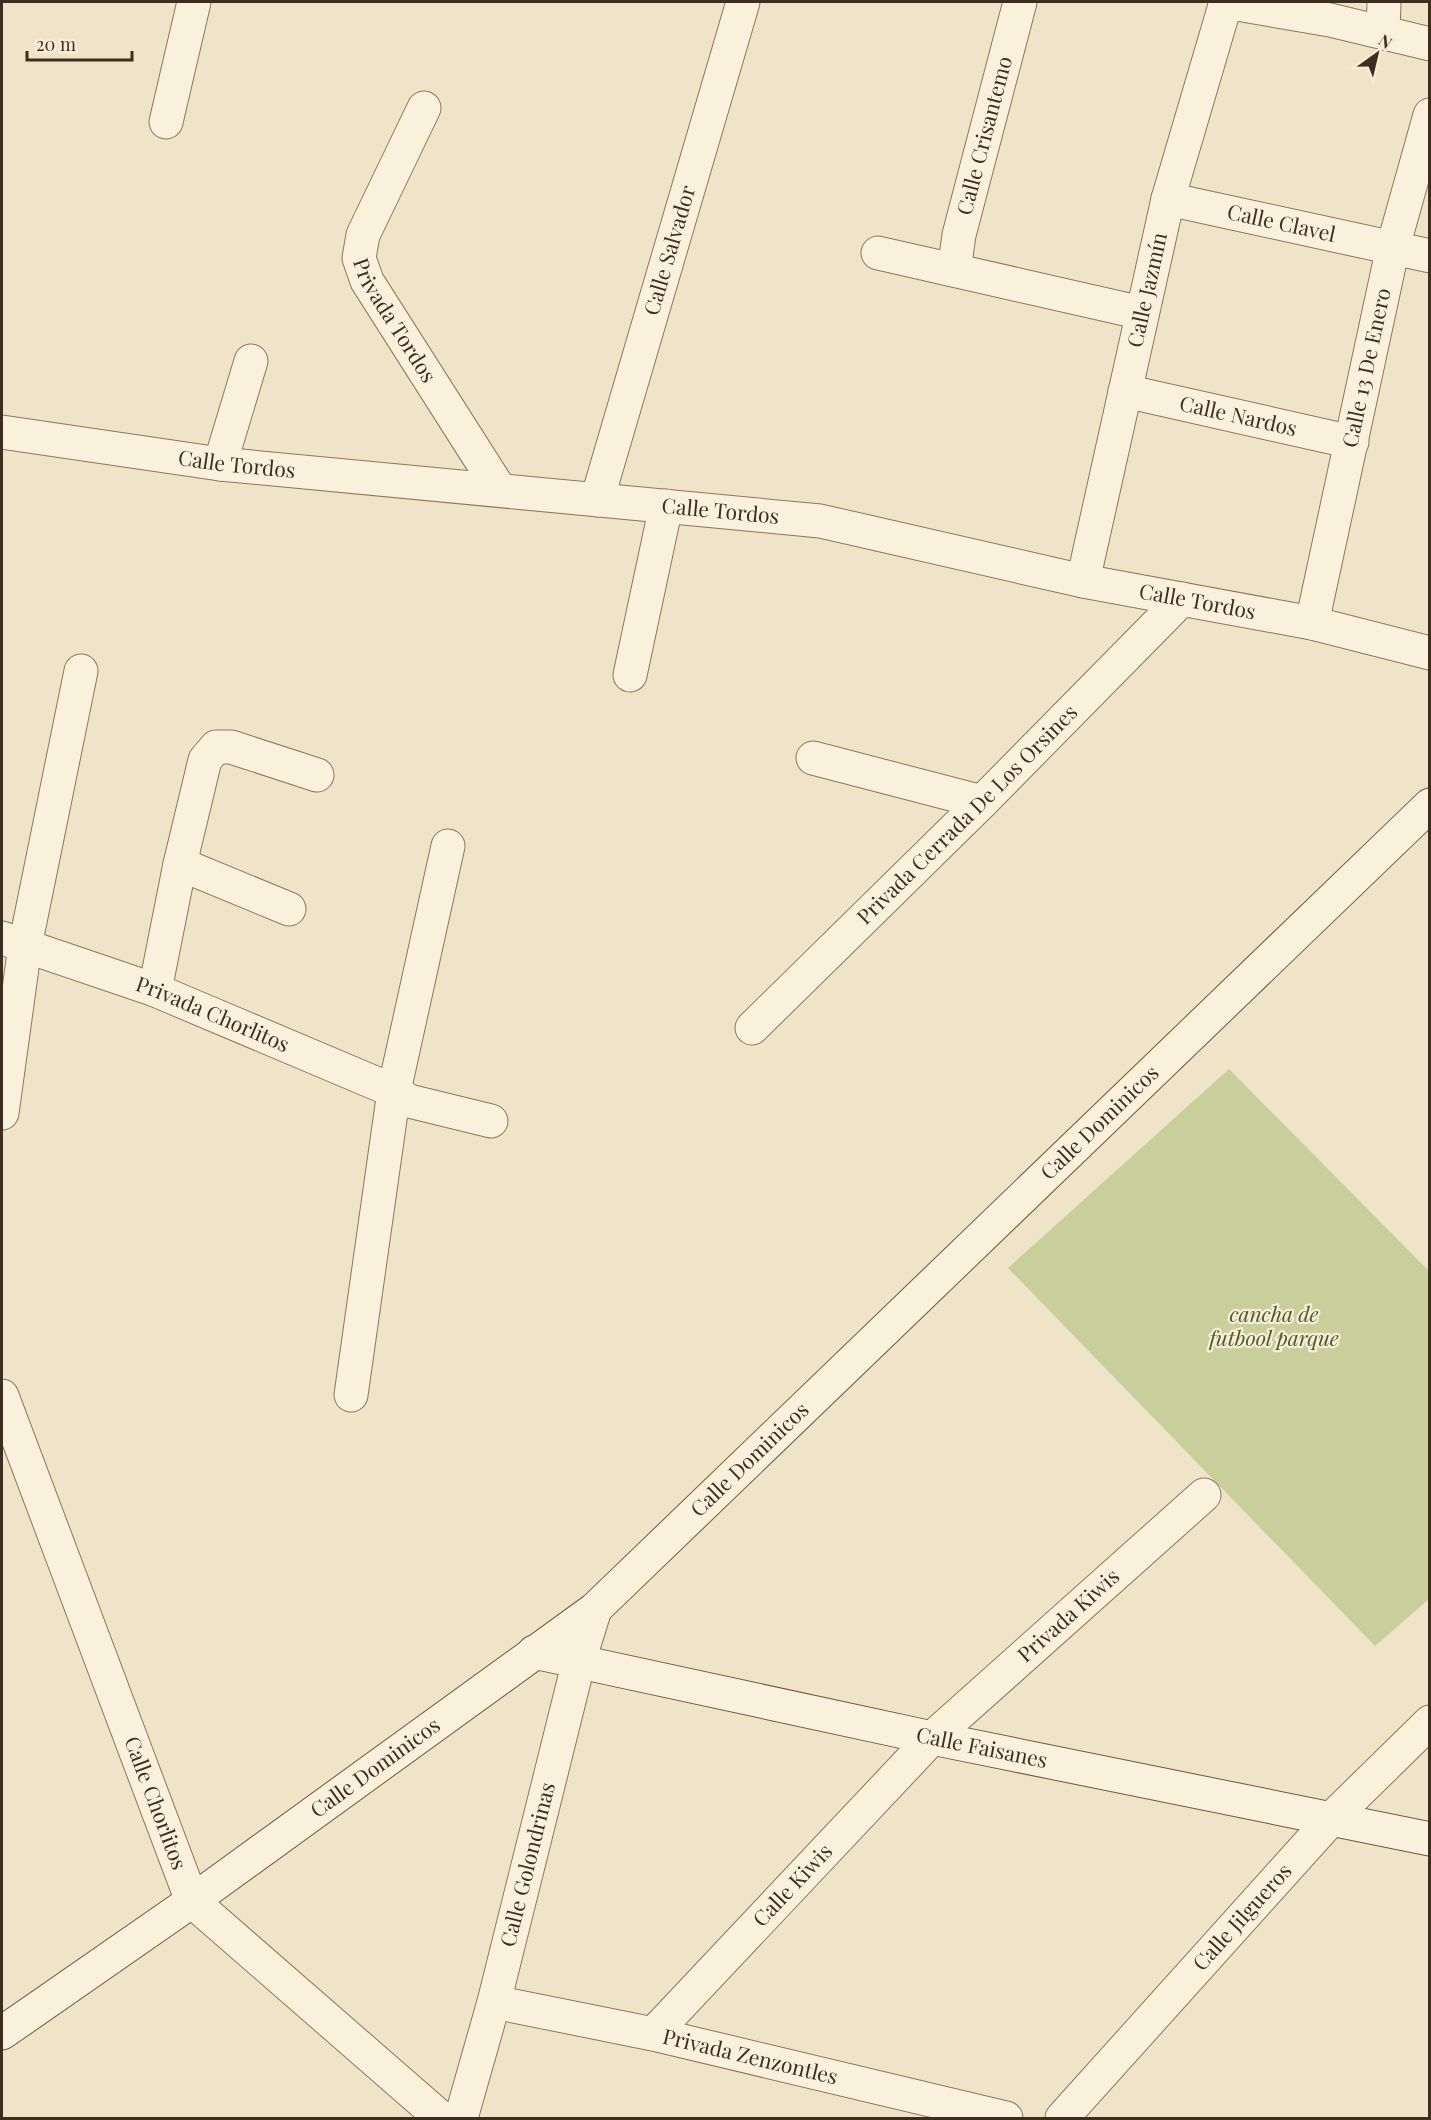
<svg xmlns="http://www.w3.org/2000/svg" width="1431" height="2120" font-family="'Playfair Display',serif">
  <style>
    .green { fill: #c9cf9b }
    .lines { fill: none; stroke-linecap: round; stroke-linejoin: round }
    .street-casing { stroke: #8d765c; stroke-width: 35 }
    .secondary-casing { stroke: #6f573f; stroke-width: 35 }
    .street { stroke: #faf1dc; stroke-width: 33 }
    .secondary { stroke: #faf1dc; stroke-width: 33 }
    .labels { text-anchor: middle; stroke-width: 4.5; stroke-linejoin: round; paint-order: stroke }
    .street-label { font-size: 21px; fill: #3d2e20; stroke: #f7eed8 }
    .park-label { font-size: 21px; font-style: italic; fill: #4d5a26; stroke: #f7eed8 }
  </style>
  <rect width="100%" height="100%" fill="#f0e4c8"/>
  <polygon class="green" points="1229,1069 1429,1271 1429,1599 1375,1646 1008,1268"/>
  <g class="lines">
    <defs>
      <g id="street">
        <polyline points="1225,2 1330,20 1430,44"/>
        <polyline points="1383,32 1384,2"/>
        <path id="s1" d="M424,108L363,235L359,258L367,281L500,490"/>
        <polyline points="166,122 194,2"/>
        <path id="s2" d="M1168,199L1430,256"/>
        <polyline points="878,253 1142,313"/>
        <path id="s3" d="M954,270L959,235L1020,2"/>
        <path id="s4" d="M1125,391L1352,442"/>
        <path id="s5" d="M2,432L220,464L820,521L1083,581L1312,623L1430,653"/>
        <polyline points="220,464 251,361"/>
        <path id="s6" d="M597,500L743,2"/>
        <path id="s7" d="M1083,581L1168,199L1226,2"/>
        <path id="s8" d="M1312,623L1393,247L1430,115"/>
        <polyline points="630,675 666,506"/>
        <polyline points="813,758 982,802"/>
        <polyline points="180,864 289,909"/>
        <path id="s9" d="M2,938L155,990L394,1091L409,1101L491,1121"/>
        <polyline points="155,990 180,864 205,760 216,747 231,747 317,775"/>
        <path id="s10" d="M752,1028L982,802L1182,599"/>
        <polyline points="2,1113 25,946 81,671"/>
        <polyline points="351,1395 394,1091 448,846"/>
        <path id="s11" d="M2,1396L192,1901L441,2118"/>
        <path id="s12" d="M494,2002L653,2034L1006,2118"/>
        <path id="s13" d="M653,2034L932,1738L1204,1495"/>
        <path id="s14" d="M461,2118L494,2002L579,1661L595,1609"/>
        <path id="s15" d="M1062,2118L1332,1818L1430,1722"/>
      </g>
      <g id="secondary">
        <path id="s16" d="M534,1652L932,1738L1430,1839"/>
        <path id="s17" d="M2,2033L192,1901L595,1609L1430,805"/>
      </g>
    </defs>
    <use href="#street" class="street-casing"/>
    <use href="#secondary" class="secondary-casing"/>
    <use href="#street" class="street"/>
    <use href="#secondary" class="secondary"/>
  </g>
  <g class="labels">
    <g class="street-label">
      <text dy="7" stroke="none"><textPath href="#s3" startOffset="138">Calle Crisantemo</textPath></text>
      <text dy="7" stroke="none"><textPath href="#s2" startOffset="116">Calle Clavel</textPath></text>
      <text dy="7" stroke="none"><textPath href="#s6" startOffset="260">Calle Salvador</textPath></text>
      <text dy="7" stroke="none"><textPath href="#s7" startOffset="298">Calle Jazmín</textPath></text>
      <text dy="7" stroke="none"><textPath href="#s1" startOffset="236">Privada Tordos</textPath></text>
      <text dy="7" stroke="none"><textPath href="#s8" startOffset="261">Calle 13 De Enero</textPath></text>
      <text dy="7" stroke="none"><textPath href="#s4" startOffset="116">Calle Nardos</textPath></text>
      <text dy="7" stroke="none"><textPath href="#s5" startOffset="237">Calle Tordos</textPath></text>
      <text dy="7" stroke="none"><textPath href="#s5" startOffset="723">Calle Tordos</textPath></text>
      <text dy="7" stroke="none"><textPath href="#s5" startOffset="1209">Calle Tordos</textPath></text>
      <text dy="7" stroke="none"><textPath href="#s10" startOffset="303">Privada Cerrada De Los Orsines</textPath></text>
      <text dy="7" stroke="none"><textPath href="#s9" startOffset="224">Privada Chorlitos</textPath></text>
      <text dy="7" stroke="none"><textPath href="#s17" startOffset="1430">Calle Dominicos</textPath></text>
      <text dy="7" stroke="none"><textPath href="#s17" startOffset="944">Calle Dominicos</textPath></text>
      <text dy="7" stroke="none"><textPath href="#s13" startOffset="590">Privada Kiwis</textPath></text>
      <text dy="7" stroke="none"><textPath href="#s16" startOffset="458">Calle Faisanes</textPath></text>
      <text dy="7" stroke="none"><textPath href="#s17" startOffset="458">Calle Dominicos</textPath></text>
      <text dy="7" stroke="none"><textPath href="#s11" startOffset="435">Calle Chorlitos</textPath></text>
      <text dy="7" stroke="none"><textPath href="#s14" startOffset="262">Calle Golondrinas</textPath></text>
      <text dy="7" stroke="none"><textPath href="#s13" startOffset="204">Calle Kiwis</textPath></text>
      <text dy="7" stroke="none"><textPath href="#s15" startOffset="270">Calle Jilgueros</textPath></text>
      <text dy="7" stroke="none"><textPath href="#s12" startOffset="262">Privada Zenzontles</textPath></text>
    </g>
    <g class="park-label">
      <text x="1274" y="1322">cancha de<tspan x="1274" dy="24">futbool parque</tspan></text>
    </g>
  </g>
  <rect width="1431" height="2120" fill="none" stroke="#3d2e20" stroke-width="6"/>
  <g transform="translate(1377 54) rotate(34)" stroke="#f7eed8" stroke-width="4.5" paint-order="stroke">
  <path d="M0-4.5L10 22L0 15L-10 22Z" fill="#3d2e20"/>
  <text y="-9" font-size="16" font-weight="bold" text-anchor="middle" fill="#3d2e20">N</text>
  </g>
  <path d="M27 51v9h105v-9" fill="none" stroke="#3d2e20" stroke-width="3"/>
  <text x="36" y="51" font-size="18" fill="#3d2e20" stroke="#f7eed8" stroke-width="4.5" paint-order="stroke">20 m</text>
</svg>
